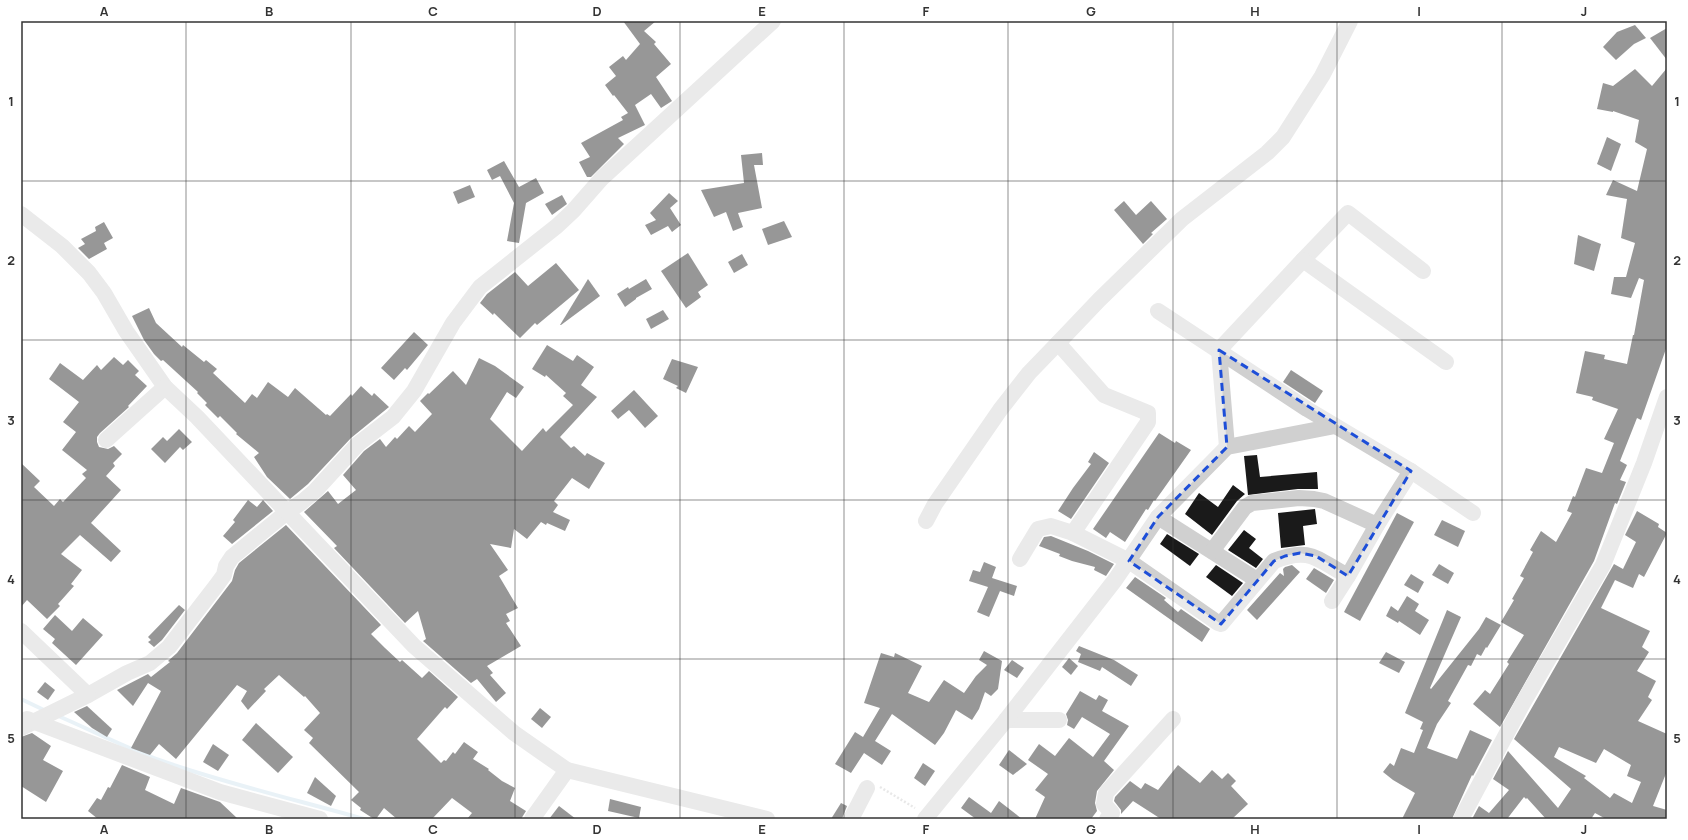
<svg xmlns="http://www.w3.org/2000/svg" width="1688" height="840" font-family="Manrope,sans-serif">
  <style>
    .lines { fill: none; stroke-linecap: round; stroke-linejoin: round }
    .stream { stroke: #cfe2ee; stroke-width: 4 }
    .building { fill: #1a1a1a; fill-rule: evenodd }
    .path { stroke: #cdcdcd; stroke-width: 2.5; stroke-dasharray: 2 2; stroke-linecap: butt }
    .minor { stroke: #d0d0d0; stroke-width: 16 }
    .marked { fill: none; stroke: #1d4ed8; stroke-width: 3; stroke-dasharray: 8 5; stroke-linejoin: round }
    .grid { fill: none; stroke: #333; stroke-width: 1; stroke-opacity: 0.55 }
    .neatline { fill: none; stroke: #333; stroke-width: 1.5 }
    .grid-label { font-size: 13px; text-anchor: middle; font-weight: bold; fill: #333 }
  </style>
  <rect width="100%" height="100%" fill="#fff"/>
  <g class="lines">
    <g class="stream">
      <polyline points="21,699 46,711"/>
      <path d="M56,715C91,730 126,748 162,761C228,784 297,800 364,819"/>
    </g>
  </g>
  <g class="building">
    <polygon points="623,21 633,21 634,22 636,21 656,21 644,31 656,42 654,44 671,64 656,77 672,101 661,108 651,94 635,105 645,125 618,138 624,144 591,177 587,177 579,162 590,157 581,143 623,120 621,117 628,113 614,95 613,96 605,85 616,76 609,67 623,56 626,60 640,44"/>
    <polygon points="1635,25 1646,38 1634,44 1616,60 1603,47 1617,32"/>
    <polygon points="1667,28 1667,60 1650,38"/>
    <polygon points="1667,68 1667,346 1641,420 1637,418 1620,461 1627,465 1620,480 1626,482 1617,504 1615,503 1594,561 1500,727 1473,704 1485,690 1490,694 1509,664 1507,662 1524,635 1501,622 1514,600 1512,599 1524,578 1520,576 1533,552 1530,550 1541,531 1556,542 1572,513 1567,511 1573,496 1575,497 1586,468 1602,473 1614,443 1604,439 1618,409 1592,400 1593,397 1576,393 1585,351 1605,355 1604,359 1627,364 1633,335 1634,335 1644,280 1639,278 1631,298 1611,294 1614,277 1626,277 1635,243 1621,238 1627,199 1606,195 1613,180 1637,191 1647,149 1635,142 1639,120 1613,111 1613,112 1597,109 1603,83 1613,86 1635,69 1652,86"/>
    <polygon points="1607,137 1621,144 1611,171 1597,164"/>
    <polygon points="762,153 763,165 754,165 762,208 738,213 743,227 733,231 726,212 714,217 701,190 744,183 741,155"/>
    <polygon points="504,161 519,187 536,178 544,193 526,203 519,243 507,241 514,203 500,176 492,180 487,170"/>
    <polygon points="470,185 475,197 458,204 453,192"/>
    <polygon points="669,193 678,201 670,208 681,225 672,232 668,226 651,235 645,225 656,220 650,213"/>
    <polygon points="562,195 567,204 552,215 545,204"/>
    <polygon points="1124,201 1136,215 1151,201 1167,219 1151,233 1153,234 1143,244 1114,210"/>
    <polygon points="784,221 792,237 768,245 762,229"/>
    <polygon points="104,222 113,238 104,243 107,249 89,259 78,248 85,244 81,239 96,231 95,227"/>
    <polygon points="1578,235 1601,244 1594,271 1574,264"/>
    <polygon points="688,253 708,285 698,292 701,297 686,308 661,271"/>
    <polygon points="742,254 748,265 734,273 728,262"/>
    <polygon points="556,263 579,290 537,325 535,323 520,338 494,313 493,315 480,303 487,294 515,272 528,286"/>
    <polygon points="588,279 600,296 561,325 560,325"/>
    <polygon points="646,279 652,289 636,298 636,299 625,307 617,294 628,287 629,289"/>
    <polygon points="149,308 156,323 182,347 183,345 204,362 206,360 217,369 213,373 245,403 252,394 257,398 268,382 288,397 295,388 326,415 327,414 330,416 351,394 352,396 361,386 372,396 374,393 389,407 351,438 308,484 290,499 267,477 254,457 259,453 236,434 237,433 220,416 218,418 205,405 207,403 197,393 198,392 163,360 161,361 154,354 144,340 132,316"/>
    <polygon points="663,310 669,319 651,329 646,319"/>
    <polygon points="414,332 428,345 407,370 405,368 394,380 381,368"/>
    <polygon points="547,345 573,361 577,355 594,367 581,385 597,397 560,437 571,448 574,446 585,456 587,453 605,463 589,489 572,478 554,501 558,505 553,512 570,520 565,531 547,523 546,525 541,522 527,539 514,529 511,548 490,544 508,570 499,576 518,608 506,614 510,621 506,623 521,646 487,666 493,673 490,675 506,693 496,702 477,679 471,683 423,641 426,639 418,611 405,623 334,548 337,546 304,512 328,491 338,504 356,490 343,475 364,451 380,439 386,447 395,437 397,439 409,426 415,432 432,414 420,401 428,393 429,394 453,371 466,385 479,358 495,366 524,387 516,398 507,392 490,419 522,451 543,428 546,432 573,405 563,396 566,393 546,375 545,377 532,369"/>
    <polygon points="114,357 123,365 128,360 139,371 135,375 147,386 128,406 129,407 100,433 97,437 97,442 99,447 108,449 114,446 122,454 113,463 115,466 106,476 121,490 91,523 121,551 111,562 80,535 61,554 82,570 71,584 74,586 58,604 60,606 47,619 27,600 21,607 21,463 40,481 34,487 54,506 60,499 63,502 86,478 82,474 87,470 62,450 76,432 63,422 79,402 49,379 60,363 83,380 97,365 101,370"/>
    <polygon points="672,359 698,367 686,393 676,388 678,386 663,379"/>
    <polygon points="1291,370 1323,391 1315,403 1283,382"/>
    <polygon points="634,390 658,416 645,428 629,410 618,419 611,411"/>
    <polygon points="179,429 192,442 183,450 180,447 165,463 151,449 163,437 167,441"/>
    <polygon points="1159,433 1175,443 1176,441 1191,450 1155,501 1154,500 1148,510 1146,509 1125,542 1110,532 1106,538 1093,529"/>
    <polygon points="1094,452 1109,463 1071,519 1058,511 1073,488 1091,464 1088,462"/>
    <polygon points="1257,455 1260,477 1317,472 1318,489 1298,489 1248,495 1244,456"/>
    <polygon points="1233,485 1245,494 1237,501 1212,535 1185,514 1199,493 1218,507"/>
    <polygon points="248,500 257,507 263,500 273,511 232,544 223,536 235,522 233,520"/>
    <polygon points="1315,509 1317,524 1303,526 1305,545 1281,548 1278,513"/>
    <path d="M1637,511L1659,524L1658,527L1667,533L1644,577L1639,574L1633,588L1615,580L1601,608L1650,631L1642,647L1649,652L1637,671L1656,681L1648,697L1652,700L1638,721L1667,734V771L1653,806L1667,810V819H1606L1595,813L1591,819H1546L1527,798L1526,799L1524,797L1507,819H1472L1479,806L1489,813L1509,790L1493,779L1508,751L1558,808L1571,789L1514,739L1614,564L1623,569L1636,542L1625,535ZM1559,747L1596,763L1604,749L1631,765L1627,776L1641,782L1632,803L1614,793L1610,798L1584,778L1586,776L1554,757Z"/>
    <polygon points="1397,513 1414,522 1360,621 1344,612"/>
    <polygon points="1442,520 1465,531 1458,547 1434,535"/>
    <polygon points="286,525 381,625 371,634 385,648 400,662 402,660 422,678 429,671 458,697 447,709 445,707 417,739 441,763 444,760 446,761 453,752 455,754 464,742 478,752 473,759 489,769 488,770 502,781 515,788 510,801 526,811 521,819 467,819 472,813 452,798 432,819 397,819 384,808 376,819 374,819 360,810 361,808 351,800 359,792 309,743 313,738 304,730 320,713 305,696 304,697 279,675 264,689 266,691 248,710 241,701 247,691 237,685 176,759 159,744 150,755 131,748 161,691 148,683 133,706 117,690 148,674 151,677 170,662 168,661 177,653 232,581 235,570 239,563"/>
    <polygon points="1244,530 1256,539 1249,548 1263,559 1256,568 1228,550"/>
    <polygon points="1167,534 1199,554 1190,566 1160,544"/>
    <polygon points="1051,536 1088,551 1114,564 1106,576 1094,570 1095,567 1072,561 1059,556 1060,554 1039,546 1044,537"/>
    <polygon points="984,562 996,567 992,578 1017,586 1014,596 1000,591 989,617 977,612 988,587 969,581 973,570 980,572"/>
    <polygon points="1439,564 1454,573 1448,584 1432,575"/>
    <polygon points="1216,565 1243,583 1232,596 1206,577"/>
    <polygon points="1292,565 1300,572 1257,620 1247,610 1280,573 1284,576 1283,569 1285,567"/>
    <polygon points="1314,568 1334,580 1326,593 1306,579"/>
    <polygon points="1411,574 1424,582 1418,593 1404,585"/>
    <polygon points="1135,577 1166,598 1164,600 1178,612 1181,609 1210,629 1202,642 1126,588"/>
    <polygon points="1407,596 1419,604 1415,611 1429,620 1420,635 1399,621 1398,623 1386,616 1391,606 1398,611"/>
    <polygon points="179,605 185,610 162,640 154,647 148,642 151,640 148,637"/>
    <polygon points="1447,610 1461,617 1430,688 1431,689 1479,629 1486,617 1501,625 1487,648 1486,647 1481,656 1477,654 1471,666 1468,665 1448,701 1451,703 1437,724 1427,748 1457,759 1470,730 1492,740 1473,776 1472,775 1452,819 1402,819 1415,793 1393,780 1383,772 1390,763 1394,766 1401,748 1414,753 1423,730 1420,729 1423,722 1405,713"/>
    <polygon points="55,615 72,631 83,618 103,635 76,665 52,643 55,639 43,629"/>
    <polygon points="1079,646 1114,660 1138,675 1131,686 1102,667 1100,671 1078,662 1081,654 1076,651"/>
    <polygon points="984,651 1002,661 998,689 991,696 985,692 979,709 972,720 956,710 944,733 935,745 892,714 875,741 891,751 882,765 864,753 851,773 835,764 855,732 863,737 880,708 864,703 881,653 894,657 895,653 922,666 908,693 929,702 944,680 964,693 976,676 987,665 979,660"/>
    <polygon points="1386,652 1405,662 1399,673 1379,663"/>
    <polygon points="1069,658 1078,666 1071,675 1062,667"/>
    <polygon points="1012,660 1024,668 1017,678 1004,670"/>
    <polygon points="45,682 55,690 48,700 37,692"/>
    <polygon points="1080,691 1096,700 1099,695 1108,700 1102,711 1129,726 1104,761 1114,770 1097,791 1095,803 1097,811 1091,819 1035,819 1045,797 1035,790 1048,774 1028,760 1039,744 1055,756 1069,738 1093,757 1110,734 1082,717 1074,729 1067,725 1068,720 1066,714"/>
    <polygon points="87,706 112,729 107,737 92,728 74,712"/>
    <polygon points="540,708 551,717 542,728 531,719"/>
    <polygon points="256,723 293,757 278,773 242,740"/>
    <polygon points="32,733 51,746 43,760 63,771 46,802 21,786 21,737"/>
    <polygon points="213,744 229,755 218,771 203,762"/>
    <polygon points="1009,750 1027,764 1013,775 999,765"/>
    <polygon points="923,763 935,771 925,786 914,778"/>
    <polygon points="122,765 150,777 145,790 174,804 181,788 220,802 238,819 98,819 88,811 97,798 101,800 108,787 110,788"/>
    <polygon points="1178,765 1200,783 1212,770 1222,779 1228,773 1236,781 1231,786 1248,804 1232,819 1161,819 1133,801 1121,814 1121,810 1114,801 1115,797 1130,781 1141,789 1145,783 1158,790"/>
    <polygon points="315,777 336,796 331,806 307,793"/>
    <polygon points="969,797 991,813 999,801 1022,819 976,819 961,808"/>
    <polygon points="610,799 641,807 639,818 608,811"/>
    <polygon points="841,803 847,806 842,819 831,819"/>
    <polygon points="559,806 576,819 549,819"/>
  </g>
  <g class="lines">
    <polyline class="path" points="880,787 915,808"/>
    <g class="minor">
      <polyline points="21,214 62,246 89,273 104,293 126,331 165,387 197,417 287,512 232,557 226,566 224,575 216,586 169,647 150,663 127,673 88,695 21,728"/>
      <polyline points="1303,260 1348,213 1423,271"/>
      <polyline points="1158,311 1307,409 1411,471 1473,513"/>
      <polyline points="106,440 165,387"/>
      <polyline points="1227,447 1219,350 1303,260 1446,362"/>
      <polyline points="1158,517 1257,580"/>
      <polyline points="926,521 935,504 1000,410 1029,373 1058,343"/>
      <polyline points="1073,533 1148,422 1148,413 1104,395 1058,343 1099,300 1182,219 1267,153 1283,137 1322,76 1350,21"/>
      <polyline points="1212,551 1245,507 1252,503 1299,498 1314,499 1324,501 1377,525 1411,471"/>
      <path d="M1020,559L1038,529L1051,526L1073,533L1129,561L1218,623L1221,624L1274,561C1311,546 1317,560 1348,576L1377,525"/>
      <polyline points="1332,601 1348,576"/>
      <polyline points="21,631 88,695"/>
      <polyline points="27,719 220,792 320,819"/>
      <polyline points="1006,720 1059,720"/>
      <polyline points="567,770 767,819"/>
      <polyline points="532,819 567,770 514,733 414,646 287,512 302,502 315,491 358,444 393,417 414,391 453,323 480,287 557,226 573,211 602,178 773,21"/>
      <polyline points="851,819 867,788"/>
      <polyline points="925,819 1006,720 1115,580 1158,517 1227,447 1335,426"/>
      <polyline points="1107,819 1112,813 1104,804 1106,793 1173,719"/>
      <polyline points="1461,819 1523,703 1603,565 1644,463 1667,397"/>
    </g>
  </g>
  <path d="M0 0H1688V840H0ZM1219,350L1411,471L1348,576L1316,556L1300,553L1285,556L1274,561L1221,624L1129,561L1158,517L1227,447Z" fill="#fff" fill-opacity=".55" fill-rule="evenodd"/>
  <path class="marked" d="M1219,350L1411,471L1348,576L1316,556L1300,553L1285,556L1274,561L1221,624L1129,561L1158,517L1227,447Z"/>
  <path class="grid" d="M186,21V819M351,21V819M515,21V819M680,21V819M844,21V819M1008,21V819M1173,21V819M1337,21V819M1502,21V819M21,181H1667M21,340H1667M21,500H1667M21,659H1667"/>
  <rect width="1688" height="840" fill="none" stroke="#ffffff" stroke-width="44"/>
  <rect x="22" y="22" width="1644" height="796" class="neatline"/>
  <g class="grid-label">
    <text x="104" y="16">A</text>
    <text x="269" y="16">B</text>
    <text x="433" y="16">C</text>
    <text x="597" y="16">D</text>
    <text x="762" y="16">E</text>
    <text x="926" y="16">F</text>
    <text x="1091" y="16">G</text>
    <text x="1255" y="16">H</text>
    <text x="1419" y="16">I</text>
    <text x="1584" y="16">J</text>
    <text x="11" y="106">1</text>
    <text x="1677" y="106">1</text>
    <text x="11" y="265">2</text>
    <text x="1677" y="265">2</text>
    <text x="11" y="425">3</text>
    <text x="1677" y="425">3</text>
    <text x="11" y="584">4</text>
    <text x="1677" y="584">4</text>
    <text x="11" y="743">5</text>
    <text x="1677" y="743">5</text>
    <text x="104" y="834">A</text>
    <text x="269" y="834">B</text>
    <text x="433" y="834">C</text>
    <text x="597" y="834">D</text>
    <text x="762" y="834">E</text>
    <text x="926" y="834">F</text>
    <text x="1091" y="834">G</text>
    <text x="1255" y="834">H</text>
    <text x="1419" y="834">I</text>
    <text x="1584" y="834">J</text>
  </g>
</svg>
